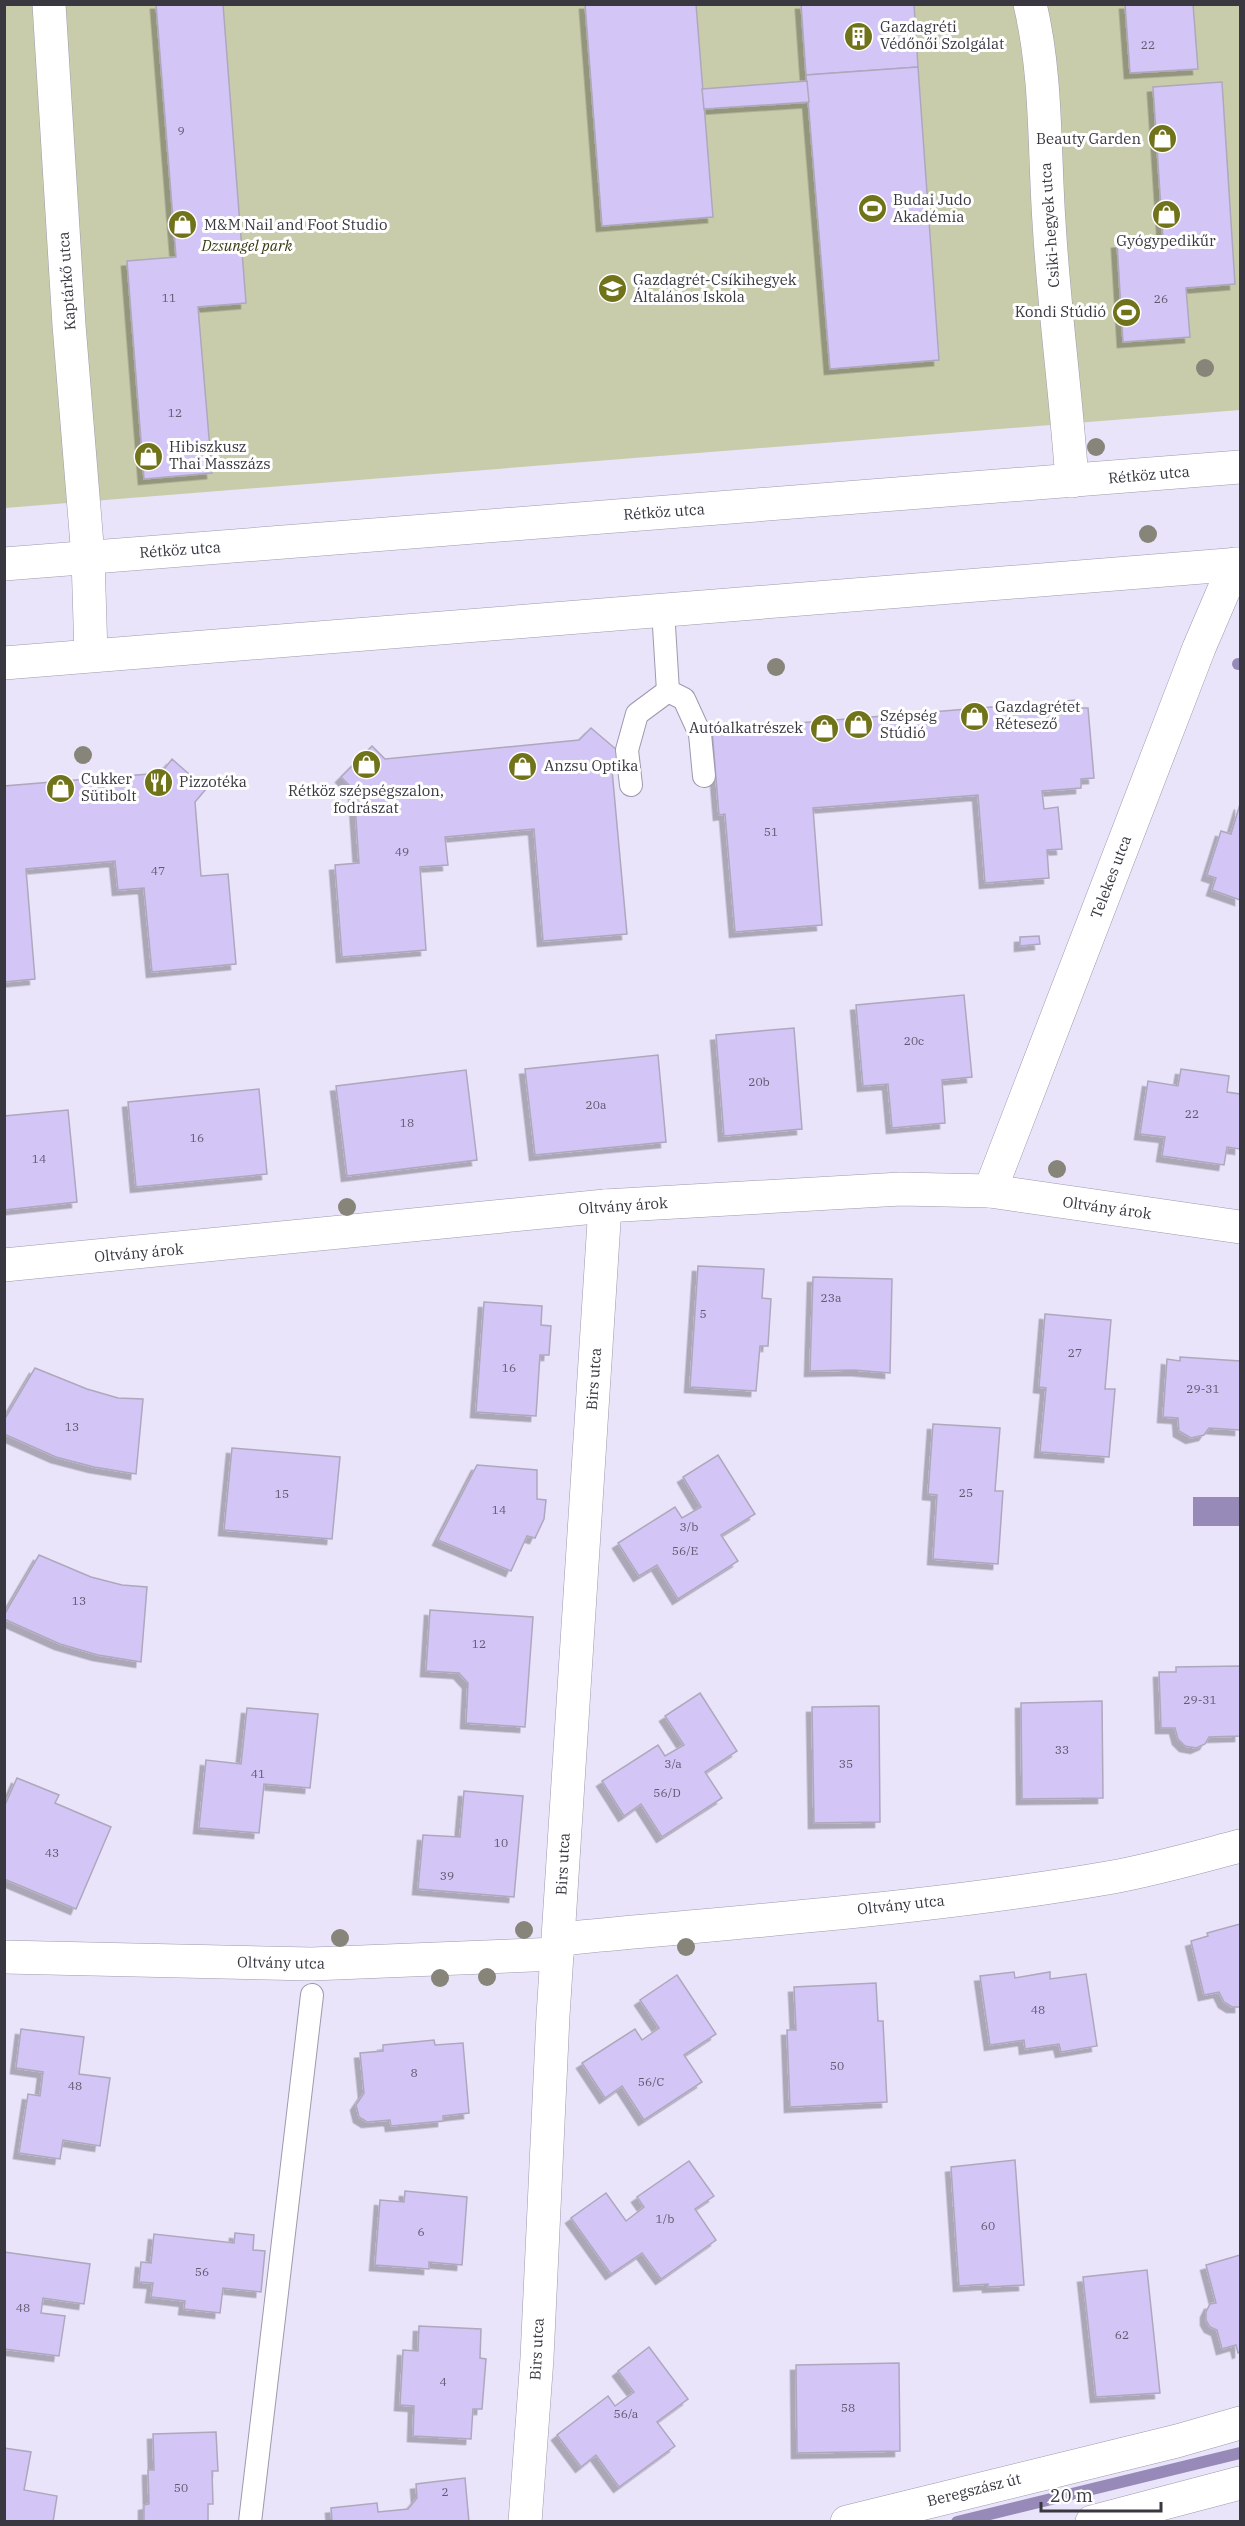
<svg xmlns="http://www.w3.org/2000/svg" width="1245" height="2526" font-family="'IBM Plex Serif',serif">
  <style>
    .green { fill: #c9ccaa }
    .water { fill: #978ab8 }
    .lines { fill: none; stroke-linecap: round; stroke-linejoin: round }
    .stream { stroke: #978ab8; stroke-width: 12 }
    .building { fill: #d3c5f6; stroke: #aea8bd; stroke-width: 1.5; filter: url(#shadow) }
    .lane-casing { stroke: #9e99ad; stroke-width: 24 }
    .street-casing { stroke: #9e99ad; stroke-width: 34 }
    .secondary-casing { stroke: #9e99ad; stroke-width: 34 }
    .lane { stroke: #fff; stroke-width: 22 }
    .street { stroke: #fff; stroke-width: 33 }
    .secondary { stroke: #fff; stroke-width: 33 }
    .tree { fill: #878579 }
    .labels { text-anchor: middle; stroke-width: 6; stroke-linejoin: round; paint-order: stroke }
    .number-label { font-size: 12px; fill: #605a6e }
    .poi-label { font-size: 15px; fill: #393740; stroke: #fff; text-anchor: start }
    .street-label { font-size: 15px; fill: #393740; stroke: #fff }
    .park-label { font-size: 15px; font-style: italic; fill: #36380f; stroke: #fff }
  </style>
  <defs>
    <filter id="shadow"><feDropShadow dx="-5.5" dy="5.5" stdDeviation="0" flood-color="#0004"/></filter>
  </defs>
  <rect width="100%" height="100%" fill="#eae4fa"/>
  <polygon class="green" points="5,5 1240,5 1240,410 5,508"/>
  <rect class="water" x="1193" y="1497" width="47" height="29"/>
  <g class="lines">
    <g class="stream">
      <polyline points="1238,664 1240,664"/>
      <polyline points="957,2522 1240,2453"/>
    </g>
  </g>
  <g class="building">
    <polygon points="156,4 223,4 246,303 198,307 212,473 144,479 127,261 176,257"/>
    <polygon points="585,4 696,4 713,217 602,226"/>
    <polygon points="801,4 914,4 918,67 806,75"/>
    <polygon points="1125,4 1193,4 1198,69 1130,73"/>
    <polygon points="918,67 939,360 830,369 806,75"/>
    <polygon points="807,81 809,102 704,109 702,89"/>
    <polygon points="1222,82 1235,284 1186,288 1190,337 1123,342 1117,243 1163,239 1153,87"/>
    <polygon points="1076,700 1077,708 1088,708 1094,778 1081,779 1081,788 1042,791 1044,809 1058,807 1062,849 1047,850 1049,878 985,883 978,795 813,808 822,925 735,932 725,814 719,815 712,730"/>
    <polygon points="591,728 624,756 612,770 627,934 543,941 534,829 445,837 448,865 420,867 426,950 342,957 335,865 359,863 354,790 341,777 372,746 385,759 579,740"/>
    <polygon points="172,759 206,789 195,802 201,876 228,874 236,964 152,972 144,888 118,890 115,861 26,869 35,979 4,982 4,786 161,773"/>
    <polygon points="1240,804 1240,900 1212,890 1216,878 1207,875 1221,831 1231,834"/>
    <polygon points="1039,936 1040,944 1020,946 1020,937"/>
    <polygon points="964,995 972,1077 942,1080 945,1123 892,1128 888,1084 863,1086 856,1005"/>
    <polygon points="794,1028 802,1129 724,1136 716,1035"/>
    <polygon points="658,1055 666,1142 535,1155 525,1069"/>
    <polygon points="1181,1069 1229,1076 1227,1092 1240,1094 1240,1149 1227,1147 1224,1165 1162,1156 1165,1137 1140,1134 1148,1081 1178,1086"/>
    <polygon points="466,1070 477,1160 347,1176 336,1086"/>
    <polygon points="259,1089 267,1174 136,1187 128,1102"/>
    <polygon points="68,1110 77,1202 4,1210 4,1116"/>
    <polygon points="698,1266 764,1269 762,1298 771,1299 768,1346 760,1346 756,1391 690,1387"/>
    <polygon points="813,1277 892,1279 890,1373 854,1370 810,1371"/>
    <polygon points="484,1302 542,1306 541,1325 551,1326 549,1355 540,1355 536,1416 476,1412"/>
    <polygon points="1045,1314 1111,1320 1105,1389 1115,1389 1109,1457 1040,1452 1046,1388 1039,1387"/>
    <polygon points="1180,1357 1240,1361 1240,1430 1209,1428 1204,1435 1191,1438 1179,1431 1178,1418 1163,1417 1167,1359 1180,1361"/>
    <polygon points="35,1368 87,1389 118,1398 143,1399 136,1474 94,1467 56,1457 4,1434 4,1420"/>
    <polygon points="933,1424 1000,1428 995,1491 1003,1491 998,1564 933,1559 937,1495 928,1494"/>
    <polygon points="232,1448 340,1457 332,1539 224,1530"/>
    <polygon points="718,1455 755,1514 721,1535 738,1561 678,1599 657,1565 639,1576 618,1543 675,1507 682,1518 701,1507 683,1477"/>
    <polygon points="477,1465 537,1470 537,1499 546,1500 544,1519 535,1538 527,1536 511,1571 438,1540"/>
    <polygon points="39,1555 91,1577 122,1585 147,1587 141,1662 98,1655 60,1644 4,1619 4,1615"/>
    <polygon points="430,1610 533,1617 525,1727 466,1723 468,1683 459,1673 426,1671"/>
    <polygon points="1240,1666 1240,1736 1209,1737 1205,1744 1196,1748 1185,1746 1178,1739 1175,1728 1161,1728 1159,1672 1176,1672 1176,1667"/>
    <polygon points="700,1693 737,1751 705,1772 722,1798 662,1837 641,1804 624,1816 602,1781 658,1745 665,1756 684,1745 665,1716"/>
    <polygon points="1102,1701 1103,1798 1022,1799 1021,1703"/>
    <polygon points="879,1706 880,1822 814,1823 812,1707"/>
    <polygon points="247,1708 318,1714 310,1788 264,1784 259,1833 199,1828 206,1760 241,1764"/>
    <polygon points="17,1778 59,1795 55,1803 111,1827 76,1909 4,1879 4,1807"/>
    <polygon points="464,1791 523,1796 514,1897 418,1889 423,1835 460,1837"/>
    <polygon points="1240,1924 1240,2007 1232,2007 1224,2002 1219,1992 1204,1995 1191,1941 1208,1936 1207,1933"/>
    <polygon points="1014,1972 1015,1978 1050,1972 1050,1979 1086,1974 1097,2046 1061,2052 1059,2044 1025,2049 1024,2040 990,2045 980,1976"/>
    <polygon points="677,1975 716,2034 684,2055 702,2082 644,2120 622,2086 605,2098 582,2063 635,2029 642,2040 659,2028 640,2000"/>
    <polygon points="876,1983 878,2021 883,2021 887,2102 790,2107 787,2030 796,2030 794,1987"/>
    <polygon points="21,2029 84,2037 79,2074 110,2078 100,2146 63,2140 60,2159 19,2153 28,2094 40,2096 43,2072 16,2068"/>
    <polygon points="434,2040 435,2045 463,2043 469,2113 443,2116 443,2121 391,2126 390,2120 367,2122 359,2117 356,2105 364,2093 360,2053 383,2051 383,2045"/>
    <polygon points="1015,2160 1024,2285 988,2287 988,2284 959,2286 951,2167"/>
    <polygon points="689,2161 714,2196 695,2209 716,2240 661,2279 642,2253 611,2274 571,2218 606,2193 626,2221 644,2207 637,2197"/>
    <polygon points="405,2191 467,2197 462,2265 429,2262 429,2269 375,2265 380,2200 404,2202"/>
    <polygon points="235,2233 254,2235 253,2250 265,2251 261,2292 223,2288 220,2313 184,2309 185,2301 151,2297 153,2283 139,2282 141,2262 151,2263 154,2234 234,2243"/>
    <polygon points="4,2252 90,2264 84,2304 43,2298 41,2313 65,2316 59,2356 4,2349"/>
    <polygon points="1240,2255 1240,2352 1238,2353 1236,2345 1222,2349 1217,2330 1210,2327 1206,2320 1206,2312 1210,2304 1216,2303 1206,2265"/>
    <polygon points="1147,2270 1160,2393 1096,2397 1083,2277"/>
    <polygon points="419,2326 481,2329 480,2358 486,2359 482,2409 473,2409 471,2439 413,2436 414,2406 400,2405 403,2350 418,2351"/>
    <polygon points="649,2347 688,2399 657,2422 675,2446 619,2487 596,2455 581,2467 557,2435 608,2396 615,2406 634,2392 618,2371"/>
    <polygon points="899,2363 900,2451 797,2453 796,2365"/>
    <polygon points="216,2432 218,2471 212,2471 213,2504 208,2504 208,2522 144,2522 144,2505 149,2504 148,2470 154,2470 153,2434"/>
    <polygon points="4,2448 31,2452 24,2490 57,2496 53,2522 4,2522"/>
    <polygon points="465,2478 469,2522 332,2522 331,2508 377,2503 378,2512 408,2509 417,2498 416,2484"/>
  </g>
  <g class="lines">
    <defs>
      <g id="lane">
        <polyline points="663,610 668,691 684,699 700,734 704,776"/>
        <polyline points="631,785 627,750 637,714 668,691"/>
        <polyline points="250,2522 312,1995"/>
      </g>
      <g id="street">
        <polyline points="49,4 69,325 88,557 91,655"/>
        <path d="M1030,4C1047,75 1044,150 1049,222C1054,308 1066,394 1072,481"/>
        <polyline points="4,564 1240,467"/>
        <polyline points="990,1191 1199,648 1235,564"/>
        <polyline points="4,1265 605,1206 901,1189 990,1191 1240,1227"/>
        <path d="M559,1939C743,1921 930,1909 1113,1877C1156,1869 1198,1857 1240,1846"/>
        <polyline points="4,1957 312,1964 557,1954"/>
        <polyline points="525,2522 537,2358 553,2016 605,1206"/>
        <polyline points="847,2522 1177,2441 1240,2423"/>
        <polyline points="1092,2522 1240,2483"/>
      </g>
      <polyline id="secondary" points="4,663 1240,564"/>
    </defs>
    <use href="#lane" class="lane-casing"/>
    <use href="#street" class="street-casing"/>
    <use href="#secondary" class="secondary-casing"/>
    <use href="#lane" class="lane"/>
    <use href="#street" class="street"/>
    <use href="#secondary" class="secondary"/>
  </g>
  <g class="tree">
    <circle cx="1205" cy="368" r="9"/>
    <circle cx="1096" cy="447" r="9"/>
    <circle cx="1148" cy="534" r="9"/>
    <circle cx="776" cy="667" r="9"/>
    <circle cx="83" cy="755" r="9"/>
    <circle cx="1057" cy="1169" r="9"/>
    <circle cx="347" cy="1207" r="9"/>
    <circle cx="524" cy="1930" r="9"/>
    <circle cx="340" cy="1938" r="9"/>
    <circle cx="686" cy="1947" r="9"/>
    <circle cx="487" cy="1977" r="9"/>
    <circle cx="440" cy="1978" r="9"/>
  </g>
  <defs>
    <symbol id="building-disc" viewBox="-11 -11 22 22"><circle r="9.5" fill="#707319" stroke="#fff"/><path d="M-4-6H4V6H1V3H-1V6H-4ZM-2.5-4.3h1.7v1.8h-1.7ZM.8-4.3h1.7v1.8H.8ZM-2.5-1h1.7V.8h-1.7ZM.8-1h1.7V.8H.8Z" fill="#fff"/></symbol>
    <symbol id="shop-disc" viewBox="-11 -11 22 22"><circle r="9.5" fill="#707319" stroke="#fff"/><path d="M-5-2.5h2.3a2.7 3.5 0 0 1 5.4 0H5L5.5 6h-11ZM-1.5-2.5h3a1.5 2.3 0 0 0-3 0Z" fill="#fff"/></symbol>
    <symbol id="stadium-disc" viewBox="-11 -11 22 22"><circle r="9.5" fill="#707319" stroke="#fff"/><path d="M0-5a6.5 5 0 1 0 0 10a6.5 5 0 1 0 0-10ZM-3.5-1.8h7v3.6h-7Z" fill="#fff"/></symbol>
    <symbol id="school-disc" viewBox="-11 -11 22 22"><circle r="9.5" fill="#707319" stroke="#fff"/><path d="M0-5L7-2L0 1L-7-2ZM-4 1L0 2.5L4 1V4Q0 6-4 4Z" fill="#fff"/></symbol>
    <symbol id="restaurant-disc" viewBox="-11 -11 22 22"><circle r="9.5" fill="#707319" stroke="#fff"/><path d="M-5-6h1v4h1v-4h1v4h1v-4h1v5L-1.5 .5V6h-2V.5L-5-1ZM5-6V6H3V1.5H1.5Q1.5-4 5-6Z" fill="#fff"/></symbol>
  </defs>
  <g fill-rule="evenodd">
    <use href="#building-disc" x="842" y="20" width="33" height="33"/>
    <use href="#shop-disc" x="1146" y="122" width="33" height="33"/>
    <use href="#stadium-disc" x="856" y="192" width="33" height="33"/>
    <use href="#shop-disc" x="1150" y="198" width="33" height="33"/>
    <use href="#shop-disc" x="166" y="208" width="33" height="33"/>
    <use href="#school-disc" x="596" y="272" width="33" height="33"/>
    <use href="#stadium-disc" x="1110" y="296" width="33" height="33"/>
    <use href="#shop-disc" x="132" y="440" width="33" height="33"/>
    <use href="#shop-disc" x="958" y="700" width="33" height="33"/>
    <use href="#shop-disc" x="842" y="708" width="33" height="33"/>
    <use href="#shop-disc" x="808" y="712" width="33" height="33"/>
    <use href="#shop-disc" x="350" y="748" width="33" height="33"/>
    <use href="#shop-disc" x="506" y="750" width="33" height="33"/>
    <use href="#restaurant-disc" x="142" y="766" width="33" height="33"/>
    <use href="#shop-disc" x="44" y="772" width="33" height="33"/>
  </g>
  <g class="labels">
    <g class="number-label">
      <text x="1148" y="49">22</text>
      <text x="181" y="135">9</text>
      <text x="169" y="302">11</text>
      <text x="1161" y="303">26</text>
      <text x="175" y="417">12</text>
      <text x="771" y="836">51</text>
      <text x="402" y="856">49</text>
      <text x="158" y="875">47</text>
      <text x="914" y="1045">20c</text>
      <text x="759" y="1086">20b</text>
      <text x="596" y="1109">20a</text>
      <text x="1192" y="1118">22</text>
      <text x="407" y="1127">18</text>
      <text x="197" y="1142">16</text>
      <text x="39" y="1163">14</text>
      <text x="831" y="1302">23a</text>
      <text x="703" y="1318">5</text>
      <text x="1075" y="1357">27</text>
      <text x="509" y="1372">16</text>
      <text x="1203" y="1393">29-31</text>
      <text x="72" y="1431">13</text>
      <text x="966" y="1497">25</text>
      <text x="282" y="1498">15</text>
      <text x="499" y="1514">14</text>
      <text x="689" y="1531">3/b</text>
      <text x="685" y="1555">56/E</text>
      <text x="79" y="1605">13</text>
      <text x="479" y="1648">12</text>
      <text x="1200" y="1704">29-31</text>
      <text x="1062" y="1754">33</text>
      <text x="673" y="1768">3/a</text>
      <text x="846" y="1768">35</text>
      <text x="258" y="1778">41</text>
      <text x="667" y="1797">56/D</text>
      <text x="501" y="1847">10</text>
      <text x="52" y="1857">43</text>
      <text x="447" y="1880">39</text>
      <text x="1038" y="2014">48</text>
      <text x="837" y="2070">50</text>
      <text x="414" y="2077">8</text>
      <text x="651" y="2086">56/C</text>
      <text x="75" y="2090">48</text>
      <text x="665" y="2223">1/b</text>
      <text x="988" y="2230">60</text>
      <text x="421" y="2236">6</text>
      <text x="202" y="2276">56</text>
      <text x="23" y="2312">48</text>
      <text x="1122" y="2339">62</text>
      <text x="443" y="2386">4</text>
      <text x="848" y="2412">58</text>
      <text x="626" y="2418">56/a</text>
      <text x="181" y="2492">50</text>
      <text x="445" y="2496">2</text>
    </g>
    <g class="poi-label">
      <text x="880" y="32">Gazdagréti<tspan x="880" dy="17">Védőnői Szolgálat</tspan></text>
      <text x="1141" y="144" text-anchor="end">Beauty Garden</text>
      <text x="893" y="205">Budai Judo<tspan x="893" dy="17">Akadémia</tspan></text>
      <text x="204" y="230">M&amp;M Nail and Foot Studio</text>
      <text x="1166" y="246" text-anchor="middle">Gyógypedikűr</text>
      <text x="633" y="285">Gazdagrét-Csíkihegyek<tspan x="633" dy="17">Általános Iskola</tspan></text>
      <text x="1106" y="317" text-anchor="end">Kondi Stúdió</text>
      <text x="169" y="452">Hibiszkusz<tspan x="169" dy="17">Thai Masszázs</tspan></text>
      <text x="995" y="712">Gazdagrétet<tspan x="995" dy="17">Rétesező</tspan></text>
      <text x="880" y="721">Szépség<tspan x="880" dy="17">Stúdió</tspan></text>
      <text x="803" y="733" text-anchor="end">Autóalkatrészek</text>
      <text x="544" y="771">Anzsu Optika</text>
      <text x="81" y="784">Cukker<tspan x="81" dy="17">Sütibolt</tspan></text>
      <text x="179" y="787">Pizzotéka</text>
      <text x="366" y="796" text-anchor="middle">Rétköz szépségszalon,<tspan x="366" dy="17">fodrászat</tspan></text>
    </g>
    <g class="street-label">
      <text transform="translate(1050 225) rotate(-94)" y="5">Csiki-hegyek utca</text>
      <text transform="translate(67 281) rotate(-94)" y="5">Kaptárkő utca</text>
      <text transform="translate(1149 475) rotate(-5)" y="5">Rétköz utca</text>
      <text transform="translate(664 512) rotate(-4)" y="5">Rétköz utca</text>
      <text transform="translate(180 550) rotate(-4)" y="5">Rétköz utca</text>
      <text transform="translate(1111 877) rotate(-69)" y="5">Telekes utca</text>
      <text transform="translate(623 1206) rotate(-4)" y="5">Oltvány árok</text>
      <text transform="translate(1107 1208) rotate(8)" y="5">Oltvány árok</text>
      <text transform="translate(139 1253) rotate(-5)" y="5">Oltvány árok</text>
      <text transform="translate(594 1379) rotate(-86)" y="5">Birs utca</text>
      <text transform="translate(563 1864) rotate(-87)" y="5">Birs utca</text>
      <text transform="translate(901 1905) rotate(-6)" y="5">Oltvány utca</text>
      <text transform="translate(281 1963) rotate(1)" y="5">Oltvány utca</text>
      <text transform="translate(537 2349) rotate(-87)" y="5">Birs utca</text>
      <text transform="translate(974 2490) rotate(-14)" y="5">Beregszász út</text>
    </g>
    <g class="park-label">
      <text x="247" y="251">Dzsungel park</text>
    </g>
  </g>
  <rect width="1245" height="2526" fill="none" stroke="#393740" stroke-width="12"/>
  <path d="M1041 2502v9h120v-9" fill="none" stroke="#393740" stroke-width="3"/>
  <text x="1050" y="2502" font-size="18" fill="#393740" stroke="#ffffff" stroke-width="4.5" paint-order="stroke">20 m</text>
</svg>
